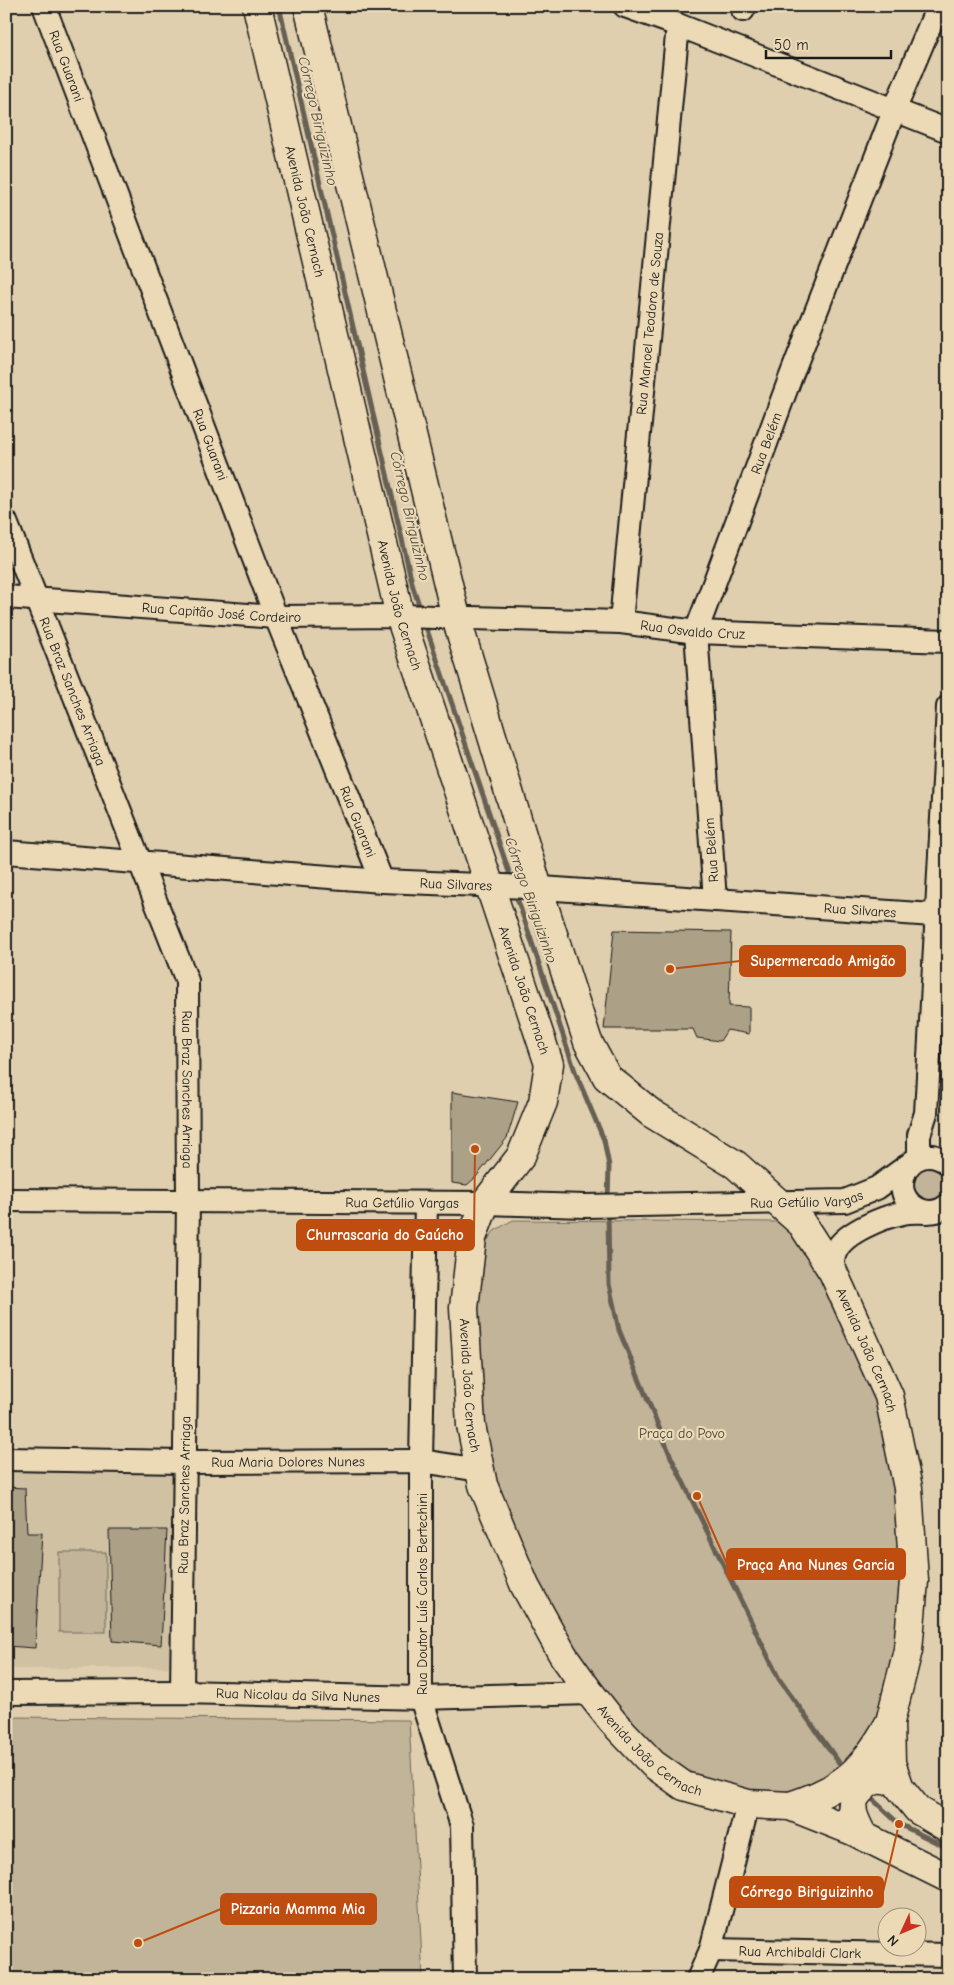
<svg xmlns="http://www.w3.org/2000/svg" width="954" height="1985" font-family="'Comic Neue',sans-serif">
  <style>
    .built { fill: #d0c1a2 }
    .green { fill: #c2b498; stroke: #6f685a }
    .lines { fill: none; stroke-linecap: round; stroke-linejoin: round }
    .stream { stroke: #665f53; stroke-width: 5 }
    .building { fill: #aca087; stroke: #1c1c1c }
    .minor-casing { stroke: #1c1c1c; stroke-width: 26 }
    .major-casing { stroke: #1c1c1c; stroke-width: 31 }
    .minor { stroke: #ecdab7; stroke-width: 22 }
    .major { stroke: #ecdab7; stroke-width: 28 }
    .labels { text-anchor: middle; stroke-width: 4.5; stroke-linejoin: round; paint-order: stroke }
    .street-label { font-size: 14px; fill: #1c1c1c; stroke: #ecdab7 }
    .park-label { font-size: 14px; fill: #46423b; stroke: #ecdab7 }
    .water-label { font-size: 15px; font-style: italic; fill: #4d4940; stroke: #ecdab7 }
    .leader { fill: none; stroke: #bf4d0f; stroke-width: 2 }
    .callout-dot { fill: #bf4d0f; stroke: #ecdab7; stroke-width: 2 }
    .callout { fill: #bf4d0f; stroke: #bf4d0f; stroke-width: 2 }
    .callout-label { font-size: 15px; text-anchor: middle; font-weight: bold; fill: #fff }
  </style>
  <rect width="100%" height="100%" fill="#dfcfae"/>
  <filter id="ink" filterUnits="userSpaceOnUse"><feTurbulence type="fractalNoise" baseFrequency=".02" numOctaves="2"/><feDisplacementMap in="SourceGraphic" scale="10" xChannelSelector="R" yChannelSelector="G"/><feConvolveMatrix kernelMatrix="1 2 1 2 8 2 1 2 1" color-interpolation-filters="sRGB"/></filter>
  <g filter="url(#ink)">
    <polygon class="built" points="187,1462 183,1667 6,1669 6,1464"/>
    <g class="green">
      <path d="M929,1167C954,1173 946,1211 915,1196L911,1179L923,1168Z"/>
      <polygon points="513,1220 781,1222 801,1240 866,1362 893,1455 903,1603 889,1685 875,1734 819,1789 768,1796 680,1771 651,1749 596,1686 508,1529 473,1397 480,1251 494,1231"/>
      <rect x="59" y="1552" width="47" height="80"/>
      <polygon points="6,1717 409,1720 423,1979 6,1979"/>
    </g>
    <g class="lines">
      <g class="stream">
        <polyline points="279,6 413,587 421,611"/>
        <polyline points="425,624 512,881"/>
        <polyline points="515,892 576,1074 604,1140 609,1166 608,1200"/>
        <polyline points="608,1211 609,1284 619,1330 671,1457 779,1679 840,1764"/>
        <polyline points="869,1796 899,1824 948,1848"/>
      </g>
    </g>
    <g class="building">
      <polygon points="614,930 731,932 729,1006 749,1007 749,1034 727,1030 720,1041 697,1038 693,1029 604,1029"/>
      <polygon points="452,1092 518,1102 507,1138 476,1177 467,1185 452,1183"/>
      <polygon points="6,1487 25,1488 27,1533 42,1533 35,1648 6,1646"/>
      <polygon points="109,1530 167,1530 161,1645 112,1641"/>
    </g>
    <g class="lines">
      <defs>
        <g id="minor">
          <path id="s1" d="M44,6L276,617L382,881"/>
          <polyline points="625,6 678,25 948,131"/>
          <polyline points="743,10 745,6"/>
          <path id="s2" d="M6,522L187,981L188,1201L182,1692"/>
          <path id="s3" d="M6,597L276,617L400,616L621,622L696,632L948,641"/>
          <path id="s4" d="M621,622L678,25"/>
          <path id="s5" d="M6,852L382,881L527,887L948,916"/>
          <path id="s6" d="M715,900L696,632L791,376L894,111L938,6"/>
          <polyline points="919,1158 919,1135 926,1113 948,707"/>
          <path d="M948,1163C909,1135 881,1198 923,1211C931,1213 941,1211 948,1205"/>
          <path id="s7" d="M6,1200L485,1203L585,1206L845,1201L877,1188L907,1166"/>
          <polyline points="426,1203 421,1461 421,1698 462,1826 465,1979"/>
          <path d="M833,1272C833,1265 832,1260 835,1253C842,1233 883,1217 903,1213C910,1211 918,1212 926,1212"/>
          <path id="s8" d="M6,1459L184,1462L421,1461L480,1470"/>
          <path id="s9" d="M6,1693L182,1692L421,1698L590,1693"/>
          <path id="s10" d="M711,1950L948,1955"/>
          <polyline points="698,1979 711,1950 748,1804"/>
        </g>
        <g id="major">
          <path id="s11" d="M257,6L400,616L549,1064L543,1102L521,1156L485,1203L472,1238L464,1308L471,1425L483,1485L525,1586L563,1655L590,1693L613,1722L653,1764L684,1786L748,1804L790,1806L853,1831L948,1878"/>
          <path id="s12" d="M308,6L456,617L538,888L588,1042L607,1077L651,1113L736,1165L802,1224L833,1272L889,1396L908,1488L914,1581L908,1650L890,1722L891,1763L900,1788L918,1810L948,1828"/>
          <path d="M790,1806C844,1789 863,1770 890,1722"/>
          <path d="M863,1836C854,1818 845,1805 862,1789C869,1782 874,1779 883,1780"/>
        </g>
      </defs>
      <use href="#minor" class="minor-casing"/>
      <use href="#major" class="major-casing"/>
      <use href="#minor" class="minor"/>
      <use href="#major" class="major"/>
    </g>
  </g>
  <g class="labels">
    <g class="street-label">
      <text dy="5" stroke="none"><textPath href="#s1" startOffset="64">Rua Guarani</textPath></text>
      <text dy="5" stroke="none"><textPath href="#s11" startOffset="211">Avenida João Cernach</textPath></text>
      <text dy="5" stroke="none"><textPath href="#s4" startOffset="300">Rua Manoel Teodoro de Souza</textPath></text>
      <text dy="5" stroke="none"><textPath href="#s6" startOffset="470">Rua Belém</textPath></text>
      <text dy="5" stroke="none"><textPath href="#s1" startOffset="469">Rua Guarani</textPath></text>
      <text dy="5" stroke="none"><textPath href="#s11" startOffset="616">Avenida João Cernach</textPath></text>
      <text dy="5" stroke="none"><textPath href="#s3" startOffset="216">Rua Capitão José Cordeiro</textPath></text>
      <text dy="5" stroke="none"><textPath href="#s3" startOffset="688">Rua Osvaldo Cruz</textPath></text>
      <text dy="5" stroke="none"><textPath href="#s2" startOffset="182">Rua Braz Sanches Arriaga</textPath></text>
      <text dy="5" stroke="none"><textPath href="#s1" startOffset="874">Rua Guarani</textPath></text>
      <text transform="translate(711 850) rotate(-94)" y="5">Rua Belém</text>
      <text dy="5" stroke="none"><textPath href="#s5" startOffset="451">Rua Silvares</textPath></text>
      <text dy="5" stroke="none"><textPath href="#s5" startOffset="856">Rua Silvares</textPath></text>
      <text dy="5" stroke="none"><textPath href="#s11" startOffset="1021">Avenida João Cernach</textPath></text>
      <text dy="5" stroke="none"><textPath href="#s2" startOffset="602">Rua Braz Sanches Arriaga</textPath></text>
      <text dy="5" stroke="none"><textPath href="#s7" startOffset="801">Rua Getúlio Vargas</textPath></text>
      <text dy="5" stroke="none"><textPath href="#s7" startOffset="396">Rua Getúlio Vargas</textPath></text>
      <text dy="5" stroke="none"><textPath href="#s12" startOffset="1501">Avenida João Cernach</textPath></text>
      <text dy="5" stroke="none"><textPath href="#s11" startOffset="1440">Avenida João Cernach</textPath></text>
      <text dy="5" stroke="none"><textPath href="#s8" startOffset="282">Rua Maria Dolores Nunes</textPath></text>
      <text transform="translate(184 1495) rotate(-89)" y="5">Rua Braz Sanches Arriaga</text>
      <text transform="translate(422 1594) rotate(-90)" y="5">Rua Doutor Luís Carlos Bertechini</text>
      <text dy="5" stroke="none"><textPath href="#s9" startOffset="292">Rua Nicolau da Silva Nunes</textPath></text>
      <text dy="5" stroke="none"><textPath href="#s11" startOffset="1860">Avenida João Cernach</textPath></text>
      <text dy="5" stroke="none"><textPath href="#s10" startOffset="89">Rua Archibaldi Clark</textPath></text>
    </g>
    <g class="park-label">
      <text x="682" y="1438">Praça do Povo</text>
    </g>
    <g class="water-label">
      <text transform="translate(318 121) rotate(77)" y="5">Córrego Biriguizinho</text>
      <text transform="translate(410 516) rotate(77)" y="5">Córrego Biriguizinho</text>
      <text transform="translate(531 900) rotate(71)" y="5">Córrego Biriguizinho</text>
    </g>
  </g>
  <path class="leader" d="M670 969L740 961M475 1149L474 1235M697 1496L727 1564M899 1824L883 1892M138 1943L221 1909"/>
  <g class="callout-dot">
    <circle cx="670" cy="969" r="5"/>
    <circle cx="475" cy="1149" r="5"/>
    <circle cx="697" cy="1496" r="5"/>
    <circle cx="899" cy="1824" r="5"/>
    <circle cx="138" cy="1943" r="5"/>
  </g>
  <g class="callout">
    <rect x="740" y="946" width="165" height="30" rx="5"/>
    <rect x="297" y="1220" width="177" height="30" rx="5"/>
    <rect x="727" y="1549" width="178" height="30" rx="5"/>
    <rect x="730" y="1877" width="153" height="30" rx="5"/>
    <rect x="221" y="1894" width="155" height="30" rx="5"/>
  </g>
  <g class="callout-label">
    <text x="823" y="966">Supermercado Amigão</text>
    <text x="385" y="1240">Churrascaria do Gaúcho</text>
    <text x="816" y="1570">Praça Ana Nunes Garcia</text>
    <text x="807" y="1897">Córrego Biriguizinho</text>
    <text x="298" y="1914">Pizzaria Mamma Mia</text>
  </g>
  <rect width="954" height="1985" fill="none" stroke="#ecdab7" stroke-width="25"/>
  <rect x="12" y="12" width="929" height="1960" fill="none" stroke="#1c1c1c" stroke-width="2" filter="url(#ink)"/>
  <g transform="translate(902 1932) rotate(226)"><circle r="24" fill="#ecdab7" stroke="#998e79"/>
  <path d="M0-4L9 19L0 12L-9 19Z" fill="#c8321e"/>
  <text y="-8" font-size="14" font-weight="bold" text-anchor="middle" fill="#1c1c1c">N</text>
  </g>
  <path d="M766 50v8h125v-8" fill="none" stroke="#1c1c1c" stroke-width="2.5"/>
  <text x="774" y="50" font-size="15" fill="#1c1c1c" stroke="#ecdab7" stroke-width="4" paint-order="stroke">50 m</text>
</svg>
